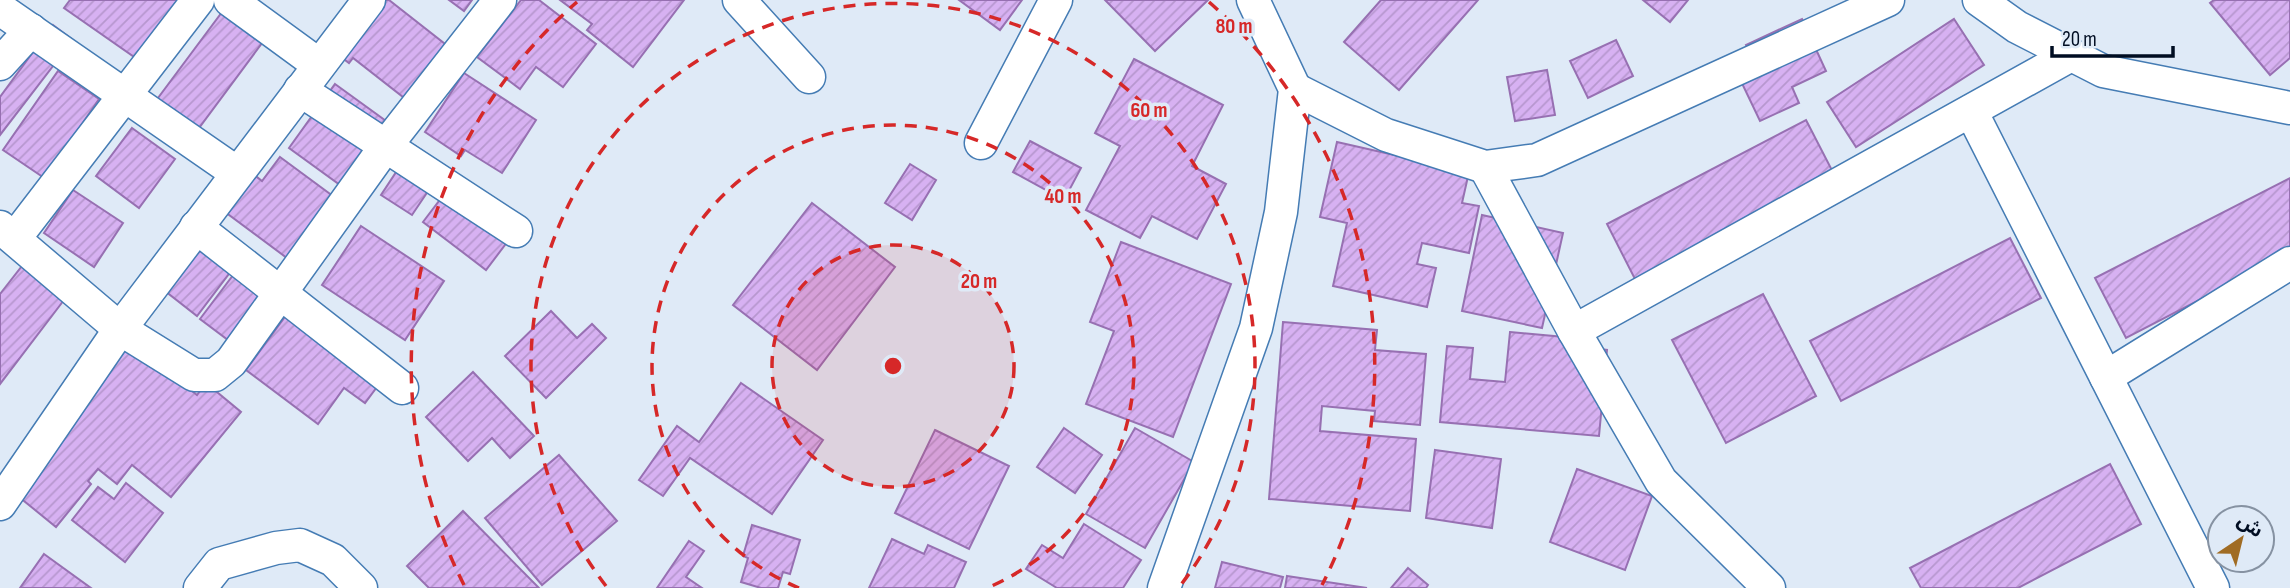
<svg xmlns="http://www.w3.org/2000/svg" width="2290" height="588" font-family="'Sofia Sans Condensed','Noto Sans Arabic',sans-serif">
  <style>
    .building { fill: url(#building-hatch); stroke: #9770b2; stroke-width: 2 }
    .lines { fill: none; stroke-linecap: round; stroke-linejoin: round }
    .street-casing { stroke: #457cb4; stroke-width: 35 }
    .street { stroke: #fff; stroke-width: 32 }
    .ring { fill: none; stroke: #d62828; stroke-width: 3.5; stroke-dasharray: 12 9 }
    .centre { fill: #d62828; stroke: #dfeaf7; stroke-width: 3.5 }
    .ring-label { font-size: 21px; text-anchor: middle; font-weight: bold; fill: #d62828; stroke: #dfeaf7; stroke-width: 7; stroke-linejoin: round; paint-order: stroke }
  </style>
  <defs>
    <pattern id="building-hatch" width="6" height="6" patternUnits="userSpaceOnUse" patternTransform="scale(1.75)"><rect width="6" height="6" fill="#d7b1f2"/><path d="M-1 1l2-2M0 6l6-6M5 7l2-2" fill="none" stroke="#b797cf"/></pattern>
  </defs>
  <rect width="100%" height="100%" fill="#dfeaf7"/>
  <g class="building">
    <polygon points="70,0 191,0 150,68 64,8"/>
    <polygon points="231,0 274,27 196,132 155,102"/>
    <polygon points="365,0 389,0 454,51 412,104 353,58 349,63 328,47"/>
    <polygon points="449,0 472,0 464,11"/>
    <polygon points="521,0 539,0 596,44 563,87 536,67 520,89 477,57"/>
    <polygon points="560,0 684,0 633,67 587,30 592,24"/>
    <polygon points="959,0 1022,0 1000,30"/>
    <polygon points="1105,0 1208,0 1155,51"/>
    <polygon points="1381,0 1478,0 1399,90 1344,42"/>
    <polygon points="1643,0 1688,0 1670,22"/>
    <polygon points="2214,0 2290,0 2290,58 2270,75 2210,3"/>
    <polygon points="1802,19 1826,71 1792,87 1799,103 1760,121 1738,75 1756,67 1746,45"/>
    <polygon points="1954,19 1984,65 1856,147 1827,102"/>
    <polygon points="53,25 73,40 0,135 0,97"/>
    <polygon points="1616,40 1633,76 1588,98 1570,61"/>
    <polygon points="1134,59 1223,105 1192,166 1226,184 1197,239 1152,216 1140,238 1086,210 1120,146 1095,133"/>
    <polygon points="1547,70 1555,115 1515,121 1507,77"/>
    <polygon points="58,71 99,99 61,155 59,188 3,150"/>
    <polygon points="464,73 536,120 502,173 465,150 461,156 425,132"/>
    <polygon points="335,84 404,134 358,198 289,148"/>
    <polygon points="1806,120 1837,180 1637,283 1607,224"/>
    <polygon points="132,128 175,159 139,208 96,176"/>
    <polygon points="1030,141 1081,168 1064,200 1013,172"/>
    <polygon points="1337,142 1469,172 1462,203 1479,206 1469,253 1422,243 1417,264 1436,268 1427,307 1333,286 1347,223 1320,217"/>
    <polygon points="414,145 445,166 412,215 381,195"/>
    <polygon points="280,157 345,205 299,267 213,203 242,165 262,181"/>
    <polygon points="910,164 936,180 912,220 885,203"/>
    <polygon points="458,176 521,224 486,270 423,222"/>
    <polygon points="2290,178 2290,253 2126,338 2095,278"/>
    <polygon points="73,190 123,223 94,267 44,233"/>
    <polygon points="812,203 895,267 817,370 733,305"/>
    <polygon points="1482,215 1563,233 1542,328 1462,311"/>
    <polygon points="198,218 244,254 197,316 151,280"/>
    <polygon points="361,226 444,281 405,340 322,285"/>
    <polygon points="2010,238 2041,298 1841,401 1810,341"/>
    <polygon points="1121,242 1231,284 1173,437 1086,404 1114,331 1090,322"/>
    <polygon points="36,248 64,300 0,384 0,294"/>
    <polygon points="249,254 280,277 232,343 200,319"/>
    <polygon points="1763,294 1816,396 1726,443 1672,340"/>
    <polygon points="301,295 394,364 365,403 344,388 318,424 246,370"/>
    <polygon points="551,311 577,338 592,324 606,338 546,398 505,356"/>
    <polygon points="1283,322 1377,330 1375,350 1426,354 1420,425 1374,421 1375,411 1322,406 1320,431 1416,439 1410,511 1269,499"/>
    <polygon points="1510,332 1575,338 1574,346 1607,350 1599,436 1440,422 1447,346 1473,348 1470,379 1505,382"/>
    <polygon points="131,341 197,395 206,383 241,412 171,497 132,465 117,484 98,469 88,481 91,484 56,527 8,488"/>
    <polygon points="473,372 534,436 510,458 492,438 468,461 426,417"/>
    <polygon points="741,383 823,440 772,514 690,458 663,496 639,480 677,426 699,442"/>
    <polygon points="1064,428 1102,455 1075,493 1037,467"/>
    <polygon points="1135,428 1194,462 1145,548 1086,514"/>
    <polygon points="935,430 1009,466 969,549 895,513"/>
    <polygon points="1435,450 1501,459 1492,528 1426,518"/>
    <polygon points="559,455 617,521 542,585 485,518"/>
    <polygon points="2110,464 2141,524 2018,588 1921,588 1910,568"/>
    <polygon points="1577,469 1652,496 1625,570 1550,542"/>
    <polygon points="126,483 163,513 125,562 72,520 98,487 114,499"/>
    <polygon points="463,511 539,588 429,588 407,566"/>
    <polygon points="1084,524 1141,560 1123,588 1057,588 1026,569 1042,545 1063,558"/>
    <polygon points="752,525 800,540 790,574 783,572 778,588 761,588 741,582 748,558 743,556"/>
    <polygon points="892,539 924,554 928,545 966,562 954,588 869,588"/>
    <polygon points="689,541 704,551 686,577 702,588 657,588"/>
    <polygon points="44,554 91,588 20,588"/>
    <polygon points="1222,562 1283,577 1280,588 1215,588"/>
    <polygon points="1408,568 1428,585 1426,588 1391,588"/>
    <polygon points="1287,576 1367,588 1285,588"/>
  </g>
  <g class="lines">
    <defs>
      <g id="street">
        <polyline points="230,0 319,65"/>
        <polyline points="739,0 809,77"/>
        <polyline points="1979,0 2017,27 2103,71 2290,108"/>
        <polyline points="0,9 237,173"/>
        <polyline points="0,64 31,30"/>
        <polyline points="1295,89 1386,135 1485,167 1537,160 1888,0"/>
        <polyline points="300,90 516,231"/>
        <polyline points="1971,111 2213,588"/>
        <polyline points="981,143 1056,0"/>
        <polyline points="1485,167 1574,331 1661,481 1769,588"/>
        <polyline points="0,227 120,329 194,375 215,375 231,362 385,147 500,0"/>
        <polyline points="196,227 402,388"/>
        <polyline points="15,238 198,0"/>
        <polyline points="1574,331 2071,55"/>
        <polyline points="2106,377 2290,263"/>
        <polyline points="0,504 120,329 369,0"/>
        <polyline points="200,588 219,564 276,548 300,545 333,560 361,588"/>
        <polyline points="1164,588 1256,328 1281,212 1295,89 1253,0"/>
      </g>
    </defs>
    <use href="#street" class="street-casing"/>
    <use href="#street" class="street"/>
  </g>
  <circle cx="893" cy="366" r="121" fill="#d62828" fill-opacity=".12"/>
  <g class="ring">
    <circle cx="893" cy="366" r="121"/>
    <path d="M799 588A241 241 0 1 1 987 588"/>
    <path d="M606 586A362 362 0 1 1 1180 586"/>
    <path d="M464 585A482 482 0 0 1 577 2M1209 2A482 482 0 0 1 1322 585"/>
  </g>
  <circle cx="893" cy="366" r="10" class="centre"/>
  <g class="ring-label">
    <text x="1234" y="33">80 m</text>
    <text x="1149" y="117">60 m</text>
    <text x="1063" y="203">40 m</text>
    <text x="979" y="288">20 m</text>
  </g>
  <g transform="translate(2241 539) rotate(35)"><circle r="33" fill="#dfeaf7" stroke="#8692a2" stroke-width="2"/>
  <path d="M0-5L12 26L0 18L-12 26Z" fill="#a06c24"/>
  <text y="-10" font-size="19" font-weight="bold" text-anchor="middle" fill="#000d22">ش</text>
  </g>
  <path d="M2052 46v10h121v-10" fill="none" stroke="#000d22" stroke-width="3.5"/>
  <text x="2062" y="46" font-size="21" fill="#000d22" stroke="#dfeaf7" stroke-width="5" paint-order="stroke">20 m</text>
</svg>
